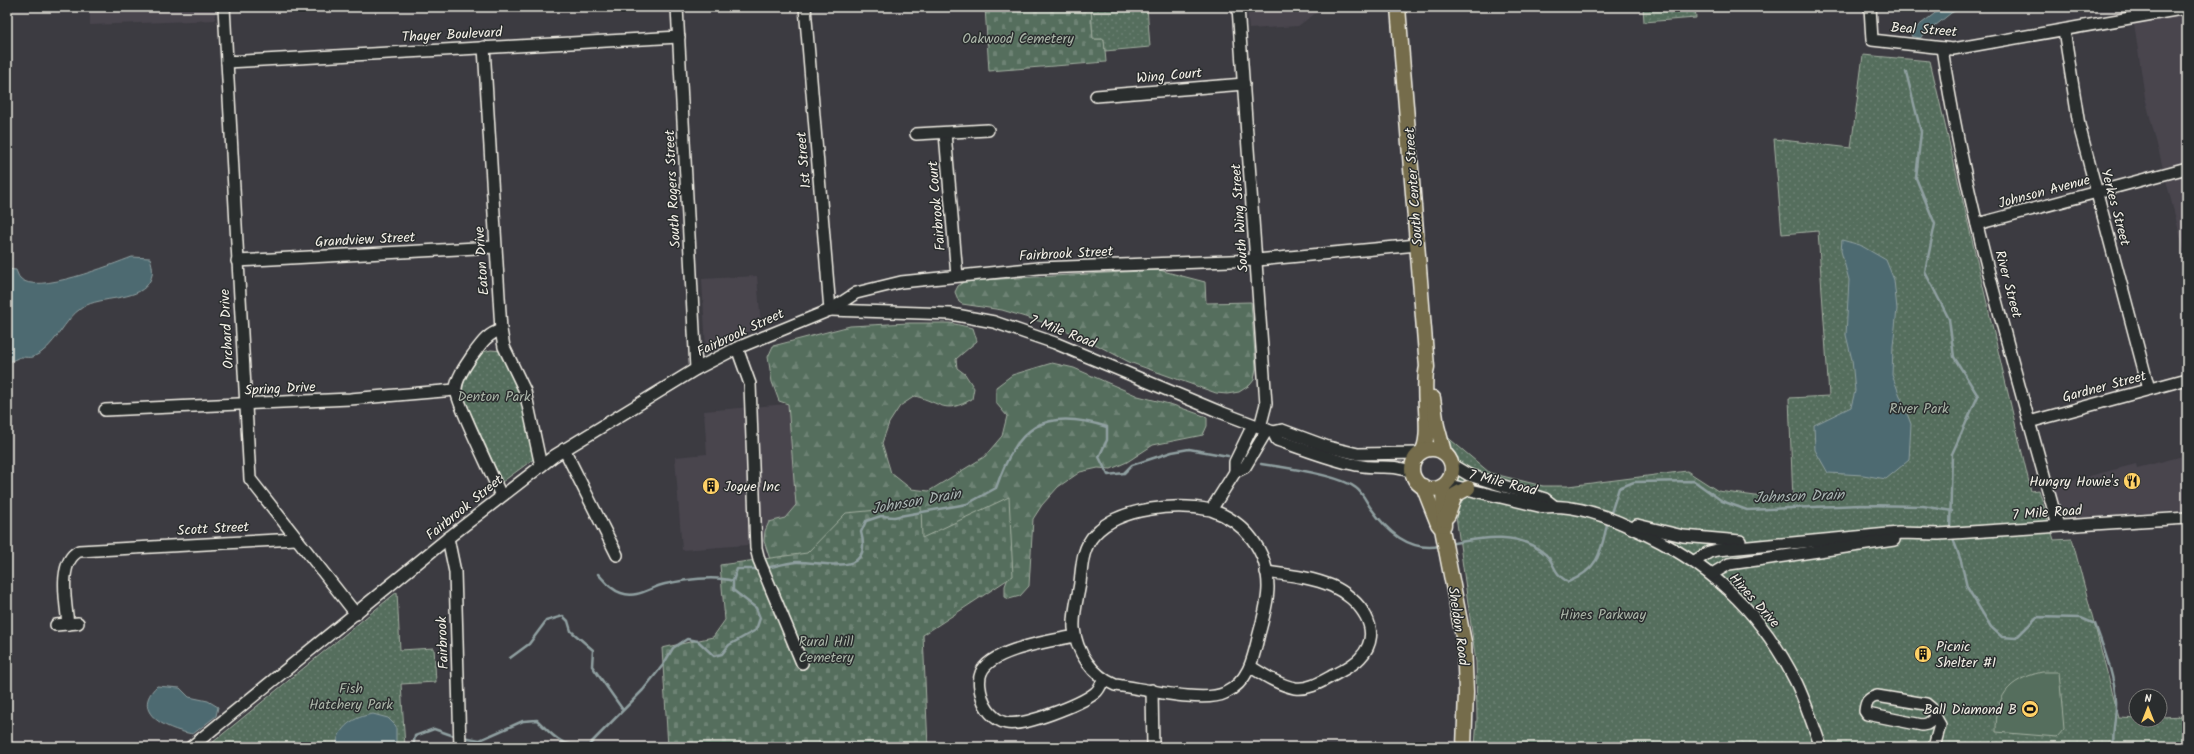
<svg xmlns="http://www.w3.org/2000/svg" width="2194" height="754" font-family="Kalam,sans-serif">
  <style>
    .built { fill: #49454e }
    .forest { fill: url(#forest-firs); stroke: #a4b0a2 }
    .cemetery { fill: url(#cemetery-stones); stroke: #a4b0a2 }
    .park { fill: url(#park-dots); stroke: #a4b0a2 }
    .garden { fill: #556e5d; stroke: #a4b0a2 }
    .water { fill: #4d6a71; stroke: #90a0a1 }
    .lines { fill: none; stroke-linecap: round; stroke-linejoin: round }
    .stream { stroke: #90a0a1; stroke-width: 2.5 }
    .minor-casing { stroke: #f4f1e8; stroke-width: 14 }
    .major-casing { stroke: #f4f1e8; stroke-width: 17 }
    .minor { stroke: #2a2d2e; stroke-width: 11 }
    .major { stroke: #746c4b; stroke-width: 14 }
    .labels { text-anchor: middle; stroke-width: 3; stroke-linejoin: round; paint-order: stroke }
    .street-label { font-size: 14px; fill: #f4f1e8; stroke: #2a2d2e }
    .park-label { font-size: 14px; fill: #acb6a9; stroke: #2a2d2e }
    .poi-label { font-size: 14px; fill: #f4f1e8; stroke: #2a2d2e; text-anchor: end }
    .water-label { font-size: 15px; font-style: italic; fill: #a9b4b2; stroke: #2a2d2e }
  </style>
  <defs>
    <pattern id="forest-firs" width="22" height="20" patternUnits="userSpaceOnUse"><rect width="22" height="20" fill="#556e5d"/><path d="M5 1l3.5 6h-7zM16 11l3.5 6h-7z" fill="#6e8374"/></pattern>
    <pattern id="cemetery-stones" width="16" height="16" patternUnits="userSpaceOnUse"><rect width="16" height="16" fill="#556e5d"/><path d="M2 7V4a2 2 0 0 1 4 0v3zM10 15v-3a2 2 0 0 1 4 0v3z" fill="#6e8374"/></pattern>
    <pattern id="park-dots" width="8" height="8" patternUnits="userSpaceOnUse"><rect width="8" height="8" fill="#556e5d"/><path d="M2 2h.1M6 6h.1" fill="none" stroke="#6e8374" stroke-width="1.8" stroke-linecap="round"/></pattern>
  </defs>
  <rect width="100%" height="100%" fill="#3c3b41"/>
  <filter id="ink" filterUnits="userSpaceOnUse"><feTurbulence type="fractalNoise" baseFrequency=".025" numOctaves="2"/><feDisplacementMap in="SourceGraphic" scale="8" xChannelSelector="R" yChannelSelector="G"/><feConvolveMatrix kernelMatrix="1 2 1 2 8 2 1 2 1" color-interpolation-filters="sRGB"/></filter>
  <g filter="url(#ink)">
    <g class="built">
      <polygon points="90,7 215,7 215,20 90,25"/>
      <polygon points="1247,7 1361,7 1320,10 1298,26 1249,29"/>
      <polygon points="2125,7 2187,7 2187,263 2145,97 2134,23 2128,23"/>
      <polygon points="757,276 761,326 708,350 706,349 702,279"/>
      <polygon points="788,404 799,541 682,550 675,457 707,454 704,411"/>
      <polygon points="2187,455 2187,510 2074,518 2065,514 2058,507 2051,486 2136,464 2137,468"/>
    </g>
    <g class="forest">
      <polygon points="1159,270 1205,282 1206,303 1251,302 1256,368 1254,380 1250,385 1239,392 1227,394 1216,393 1129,362 1080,336 1055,326 1002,310 962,304 959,302 955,292 958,286 965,281"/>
      <path d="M909,323H950L973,328L977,341L956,359L957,368L965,374L974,388L972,399C944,415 942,403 915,396L900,406L889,423L882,443L891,473L911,489L929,491L984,457L1002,436L1007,416L996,403V387L1012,375L1052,363L1074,368L1138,396L1173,405L1207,417V426L1203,435L1153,445L1127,462L1111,469L1098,468L1080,472L1058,487L1042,505L1033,519L1029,586L1020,596L1009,599L1005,597V586L1011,570L792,627L764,541L765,531L769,522L785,518L796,505L788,404L779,401L772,382L768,357L773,346L850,326Z"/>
    </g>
    <g class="cemetery">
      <polygon points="985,7 1091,7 1093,39 1104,39 1106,62 989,71"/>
      <polygon points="1009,497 1013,576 923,635 928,747 668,747 662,648 713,637 725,620 720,565 807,553 846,513 921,506 922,538"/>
    </g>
    <g class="park">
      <polygon points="1091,7 1147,7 1150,47 1105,51 1104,39 1093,39"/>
      <polygon points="1643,7 1695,7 1696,18 1644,22"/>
      <polygon points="1863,55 1930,61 2031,491 2039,490 2054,540 2072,539 2119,718 2160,720 2160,717 2187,716 2187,747 1475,747 1477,719 1476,662 1445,435 1490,473 1543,486 1568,486 1687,471 1718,491 1793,501 1789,398 1829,396 1818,231 1782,234 1774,139 1851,148"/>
      <polygon points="491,350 502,351 520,387 535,458 502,482 462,393 465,376 483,352"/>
      <polygon points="397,592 400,650 434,648 436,682 401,684 405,747 207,747"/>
    </g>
    <path class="garden" d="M2042,672H2059L2064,729L2057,737L1996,732C1996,696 2007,680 2042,672Z"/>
    <g class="water">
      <polygon points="1943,7 1962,7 1951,13 1920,38 1911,36 1917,27"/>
      <polygon points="1842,240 1860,245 1886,260 1894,280 1897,309 1893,346 1892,375 1911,424 1909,460 1886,479 1863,475 1828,473 1815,450 1814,425 1851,407 1855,391 1852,360 1846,335 1849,280 1841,251"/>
      <path d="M132,257L150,258C153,267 154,276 148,284C136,301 101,296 83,307C63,319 56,348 33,357C30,358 25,357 21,357C17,358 12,361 7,363V269L16,270C17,272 18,276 20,278C35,296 113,264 132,257Z"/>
      <path d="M157,686L180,688L189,697L208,701L218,707L216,716L193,734C168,730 129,713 157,686Z"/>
      <path d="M373,714L388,718L396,726V747H336C338,726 354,717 373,714Z"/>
    </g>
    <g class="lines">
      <g class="stream">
        <polyline points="1906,72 1921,132 1916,178 1935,224 1925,272 1949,319 1954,357 1978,396 1952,454 1950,531"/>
        <path d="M1261,464C1283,467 1339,475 1356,488C1362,492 1366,501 1370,507C1387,531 1408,552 1440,546"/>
        <polyline points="1610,516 1619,488 1634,482 1694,481 1722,501 1747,510 1860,505 1923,506 1952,511"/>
        <path d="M1952,536L1961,561L1967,587L1991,627L2002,637L2016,638L2037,617L2081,618L2095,624C2104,650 2114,674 2116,701C2117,716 2111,735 2114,747"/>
        <path d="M1449,544C1482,538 1517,530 1545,554C1555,562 1552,573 1568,582C1600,569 1601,551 1608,520"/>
        <path d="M766,568C776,566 786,563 796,562C823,561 874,579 861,532L866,521L881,516L894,517L967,504L996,488C1017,428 1042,406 1107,427V440L1099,457L1108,475L1124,473L1132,465L1172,452L1189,449L1228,456"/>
        <path d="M598,574C605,581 611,590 621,593C638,599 650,587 665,584C685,580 713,575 733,581"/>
        <polyline points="510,658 529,644 546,621 563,616 568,621 571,631 593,650 592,666 623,710"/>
        <path d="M462,737L480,740L523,721L537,720C556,739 561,747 589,745L643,690L663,665L673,648L687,639L698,641L714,656L722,654L729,645L756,630L760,618L756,608L733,590V581L737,569H759"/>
        <polyline points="413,747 415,736 434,729 457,737"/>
      </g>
      <defs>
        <g id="minor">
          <polyline points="224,7 250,479 356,614"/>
          <polyline points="677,7 696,369"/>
          <polyline points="805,7 830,310"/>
          <polyline points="1238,7 1266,404 1260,427"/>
          <polyline points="1870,7 1872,40 1953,49 2187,8"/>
          <polyline points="2064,30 2079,125 2149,389"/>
          <polyline points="484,47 501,330 504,347 525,391 541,466"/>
          <path d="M1942,48C1966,210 2015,368 2058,526"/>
          <polyline points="227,62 679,37"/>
          <polyline points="1096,96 1244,84"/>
          <polyline points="945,133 957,276"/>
          <polyline points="916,134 988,130"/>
          <polyline points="1977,224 2187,168"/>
          <polyline points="237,261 495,247"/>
          <polyline points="830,310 951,314 994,322 1055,343 1220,412 1273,432 1282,430 1328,447 1358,454 1419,453"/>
          <path d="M501,330C487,334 481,344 472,356C466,365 457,377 456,388C454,398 495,480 501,496"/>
          <polyline points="737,348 750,384 756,548 759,560 802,663"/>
          <polyline points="105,410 350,399 455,390"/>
          <polyline points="2029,422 2187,379"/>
          <polyline points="1253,425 1235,462 1235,472 1245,467 1267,430"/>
          <path d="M1273,432L1277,440C1304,449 1330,460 1357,465C1379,470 1389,463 1412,472"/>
          <polyline points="564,449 617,555"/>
          <polyline points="1452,465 1469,475 1545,499 1554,506"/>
          <path d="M1445,484L1543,507C1573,504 1607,516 1634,529C1707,561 1760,610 1796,682C1806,703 1813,725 1821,747"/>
          <path d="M1211,510C1244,521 1268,550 1268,587C1268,604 1262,622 1258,638C1253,660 1248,682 1225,693C1203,704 1141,688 1115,685C1093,676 1076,652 1074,628C1073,613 1078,597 1080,583C1082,565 1082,548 1095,534C1119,507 1177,503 1211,510L1235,472"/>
          <polyline points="1637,525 1683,536 1740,541"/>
          <polyline points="448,538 455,572 460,747"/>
          <polyline points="1695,561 1709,552 1717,550 1899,533 1939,534 2187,518"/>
          <polyline points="1712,574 1729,564 1894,540"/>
          <path d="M68,624C66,603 57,562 79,551L296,539"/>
          <polyline points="56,625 78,623"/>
          <path d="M1075,636C1052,641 990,649 981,673C978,680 980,691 982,697C985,709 994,720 1006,723C1024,727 1081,704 1095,693C1099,690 1101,685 1103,680"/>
          <path d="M1251,667C1264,675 1279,685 1295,688C1308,690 1321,682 1332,676C1341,671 1353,666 1360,658C1386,631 1359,598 1332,586C1311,577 1288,575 1266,572"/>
          <polyline points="1152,690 1153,747"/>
          <path d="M1877,696L1926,704L1932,709L1936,718L1927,724L1922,725L1867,714L1865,711C1866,702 1868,698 1877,696Z"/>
          <polyline points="191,747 448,538 554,456 696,369 737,348 830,310 856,293 901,282 1039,268 1257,260 1417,245"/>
          <polyline points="1934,747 1940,725 1936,718"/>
        </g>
        <g id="major">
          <path d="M1398,7L1427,367C1421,390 1432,433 1423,450"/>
          <polyline points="1433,398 1437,426 1444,452"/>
          <circle cx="1432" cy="469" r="20"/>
          <polyline points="1423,486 1438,524 1442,529 1464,642 1466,692 1464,747"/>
          <polyline points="1443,486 1444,525"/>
          <polyline points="1444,519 1448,515 1455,495 1468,488"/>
        </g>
      </defs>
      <use href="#minor" class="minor-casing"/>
      <use href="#major" class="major-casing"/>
      <use href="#minor" class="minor"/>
      <use href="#major" class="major"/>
    </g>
  </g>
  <defs>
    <symbol id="restaurant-disc" viewBox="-11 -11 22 22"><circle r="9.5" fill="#ffd166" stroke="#2a2d2e"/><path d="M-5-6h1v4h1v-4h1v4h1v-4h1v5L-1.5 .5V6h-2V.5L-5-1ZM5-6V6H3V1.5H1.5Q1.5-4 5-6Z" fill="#111"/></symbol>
    <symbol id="building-disc" viewBox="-11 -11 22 22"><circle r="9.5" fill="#ffd166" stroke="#2a2d2e"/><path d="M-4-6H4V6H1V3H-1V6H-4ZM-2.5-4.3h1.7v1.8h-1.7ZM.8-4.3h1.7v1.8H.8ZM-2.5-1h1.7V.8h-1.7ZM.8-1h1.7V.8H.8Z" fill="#111"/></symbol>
    <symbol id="stadium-disc" viewBox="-11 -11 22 22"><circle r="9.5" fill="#ffd166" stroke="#2a2d2e"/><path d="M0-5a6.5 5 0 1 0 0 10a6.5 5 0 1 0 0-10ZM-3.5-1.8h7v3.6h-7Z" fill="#111"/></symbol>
  </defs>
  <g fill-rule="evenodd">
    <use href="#restaurant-disc" x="2122" y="471" width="20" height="20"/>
    <use href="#building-disc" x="701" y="476" width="20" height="20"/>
    <use href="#building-disc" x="1913" y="644" width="20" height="20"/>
    <use href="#stadium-disc" x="2020" y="699" width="20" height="20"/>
  </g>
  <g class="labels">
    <g class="street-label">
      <text transform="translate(1924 29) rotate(4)" y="5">Beal Street</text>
      <text transform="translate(452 34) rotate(-3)" y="5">Thayer Boulevard</text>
      <text transform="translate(1169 75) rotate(-5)" y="5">Wing Court</text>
      <text transform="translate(803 160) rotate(-95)" y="5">1st Street</text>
      <text transform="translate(1413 187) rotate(-94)" y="5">South Center Street</text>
      <text transform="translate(672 189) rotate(-93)" y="5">South Rogers Street</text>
      <text transform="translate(2044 191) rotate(-15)" y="5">Johnson Avenue</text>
      <text transform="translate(936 206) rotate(-95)" y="5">Fairbrook Court</text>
      <text transform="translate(2116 207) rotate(75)" y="5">Yerkes Street</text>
      <text transform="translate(1239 218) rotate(-94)" y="5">South Wing Street</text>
      <text transform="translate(365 239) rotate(-3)" y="5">Grandview Street</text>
      <text transform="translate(1066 253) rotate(-3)" y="5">Fairbrook Street</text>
      <text transform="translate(481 261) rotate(-94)" y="5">Eaton Drive</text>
      <text transform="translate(2009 284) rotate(75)" y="5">River Street</text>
      <text transform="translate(226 329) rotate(-93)" y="5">Orchard Drive</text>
      <text transform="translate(1063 331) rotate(21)" y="5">7 Mile Road</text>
      <text transform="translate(740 332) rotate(-25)" y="5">Fairbrook Street</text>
      <text transform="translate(2104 386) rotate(-15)" y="5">Gardner Street</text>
      <text transform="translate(280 388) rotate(-3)" y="5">Spring Drive</text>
      <text transform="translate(1503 482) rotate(14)" y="5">7 Mile Road</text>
      <text transform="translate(464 507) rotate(-39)" y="5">Fairbrook Street</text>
      <text transform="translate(2047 512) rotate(-4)" y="5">7 Mile Road</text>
      <text transform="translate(213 528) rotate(-3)" y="5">Scott Street</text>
      <text transform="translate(1755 600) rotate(48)" y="5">Hines Drive</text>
      <text transform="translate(1459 626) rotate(82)" y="5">Sheldon Road</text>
      <text transform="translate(442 643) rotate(-92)" y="5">Fairbrook</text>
    </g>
    <g class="park-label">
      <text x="1018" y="43">Oakwood Cemetery</text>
      <text x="494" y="401">Denton Park</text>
      <text x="1919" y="413">River Park</text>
      <text x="1603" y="619">Hines Parkway</text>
      <text x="826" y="646">Rural Hill<tspan x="826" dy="16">Cemetery</tspan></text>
      <text x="351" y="693">Fish<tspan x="351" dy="16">Hatchery Park</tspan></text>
    </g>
    <g class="poi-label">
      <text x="2119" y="486">Hungry Howie's</text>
      <text x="724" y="491" text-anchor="start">Jogue Inc</text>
      <text x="1936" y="651" text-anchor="start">Picnic<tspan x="1936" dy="16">Shelter #1</tspan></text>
      <text x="2017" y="714">Ball Diamond B</text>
    </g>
    <g class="water-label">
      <text transform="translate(1799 496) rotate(-2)" y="5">Johnson Drain</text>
      <text transform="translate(916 501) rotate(-10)" y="5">Johnson Drain</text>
    </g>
  </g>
  <rect width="2194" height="754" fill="none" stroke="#2a2d2e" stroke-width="24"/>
  <rect x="12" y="12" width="2170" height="730" fill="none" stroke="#f4f1e8" stroke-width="1.5" filter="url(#ink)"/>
  <g transform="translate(2148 708)"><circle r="19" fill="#2a2d2e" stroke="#7b7b78"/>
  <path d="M0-3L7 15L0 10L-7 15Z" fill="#ffd166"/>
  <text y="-6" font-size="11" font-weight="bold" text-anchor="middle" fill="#f4f1e8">N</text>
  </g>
</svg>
